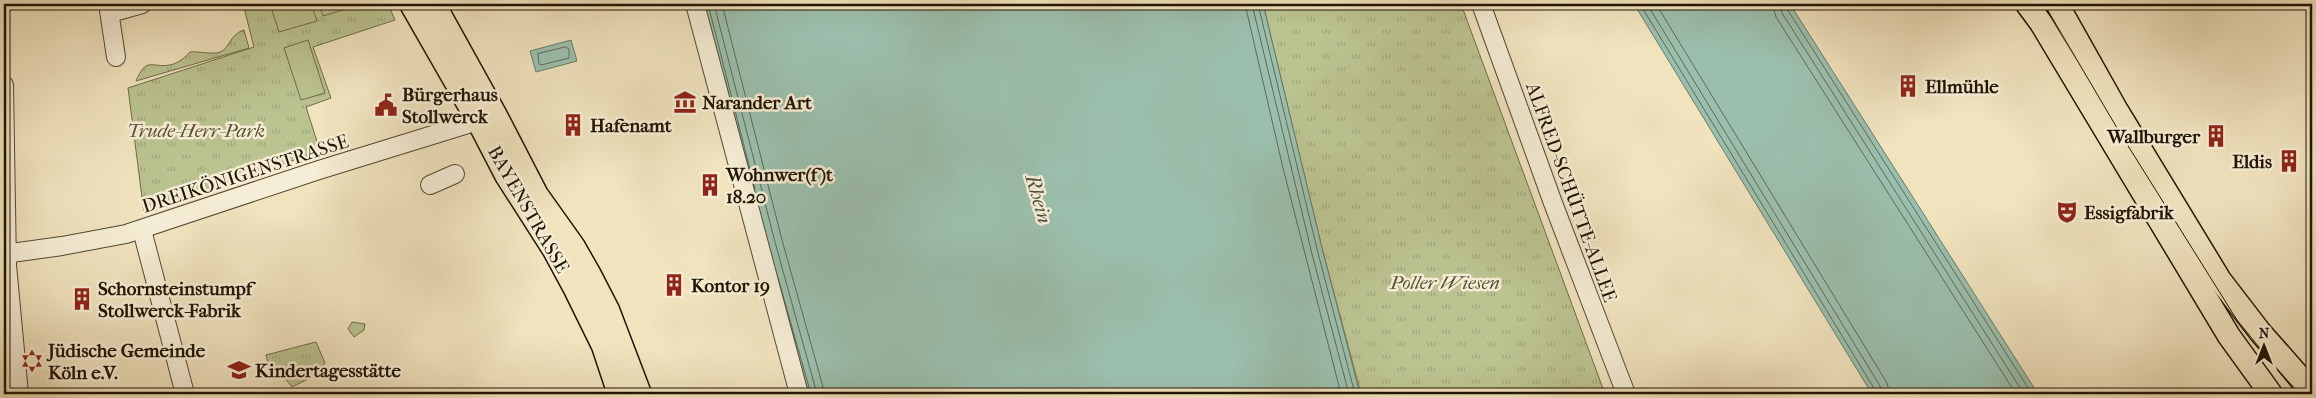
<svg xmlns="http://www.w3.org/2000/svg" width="2316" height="398" font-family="'IM FELL French Canon',serif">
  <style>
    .park { fill: url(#park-tufts); stroke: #6e6c4a }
    .pitch { fill: #bbc390; stroke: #6e6c4a }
    .water { fill: #9bbfad; stroke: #6a7b69 }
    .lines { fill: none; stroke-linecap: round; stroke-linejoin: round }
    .shore { stroke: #5e6a58; stroke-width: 1 }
    .minor-casing { stroke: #554832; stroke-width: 20 }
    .major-casing { stroke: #211403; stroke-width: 25 }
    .minor { stroke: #f5edd5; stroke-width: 18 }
    .major { stroke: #f0e3be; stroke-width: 22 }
    .tram { stroke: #211403; stroke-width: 1 }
    .labels { text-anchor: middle; stroke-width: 5; stroke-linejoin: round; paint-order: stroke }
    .poi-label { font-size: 19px; font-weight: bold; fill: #211403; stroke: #f5edd5; text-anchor: start }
    .park-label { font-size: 19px; font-style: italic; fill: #575134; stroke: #f5edd5 }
    .street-label { font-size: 19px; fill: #211403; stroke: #f5edd5 }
    .water-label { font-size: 20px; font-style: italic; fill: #4c503e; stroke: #f5edd5 }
  </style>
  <defs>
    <pattern id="park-tufts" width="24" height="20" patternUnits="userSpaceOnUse" patternTransform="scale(1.25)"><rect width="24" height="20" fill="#bbc390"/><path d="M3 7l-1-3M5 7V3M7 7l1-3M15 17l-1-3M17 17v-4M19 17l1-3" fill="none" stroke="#a0a77b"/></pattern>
  </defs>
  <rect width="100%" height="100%" fill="#f0e3be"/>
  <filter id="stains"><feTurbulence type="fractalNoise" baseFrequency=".004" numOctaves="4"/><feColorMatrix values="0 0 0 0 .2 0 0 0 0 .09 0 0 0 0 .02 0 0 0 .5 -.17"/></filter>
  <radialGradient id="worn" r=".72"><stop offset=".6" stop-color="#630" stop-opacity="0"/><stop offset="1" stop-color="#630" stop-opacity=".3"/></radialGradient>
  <g class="park">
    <polygon points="243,4 388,4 395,20 313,47 331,98 306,107 320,151 144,213 128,88 254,47"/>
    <polygon points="1263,4 1461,4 1605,394 1361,394 1323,252"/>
    <path d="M244,30L249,48L136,81C147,56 150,68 170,65C179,63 184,58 190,52C199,51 212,55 220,52C230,48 230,34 244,30Z"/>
    <polygon points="352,322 365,324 364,330 354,337 348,329"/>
    <polygon points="316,342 325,363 314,376 292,387 280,372 271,375 266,355"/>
  </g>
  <g class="pitch">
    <polygon points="270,4 311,4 317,21 279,32"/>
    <polygon points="319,4 352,4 353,7 323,16"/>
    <polygon points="308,40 325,93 301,100 284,48"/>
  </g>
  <g class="water">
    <polygon points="703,4 1263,4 1323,252 1360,394 806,394"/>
    <polygon points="1634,4 1790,4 2038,394 1872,394"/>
    <polygon points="571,40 577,61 536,72 530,51"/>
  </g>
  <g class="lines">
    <g class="shore">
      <polyline points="708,4 755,189"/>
      <polyline points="714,4 775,242 817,394"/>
      <polyline points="722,4 782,240 825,394"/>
      <polyline points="1245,4 1283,168 1341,394"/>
      <polyline points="1252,4 1312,254 1349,394"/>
      <polyline points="1258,4 1318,253 1355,394"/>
      <polyline points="1640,4 1875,390 1876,394"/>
      <polyline points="1647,4 1880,386 1882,394"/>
      <polyline points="1656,4 1887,383 1890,394"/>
      <polyline points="1772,4 1776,17 2016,394"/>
      <polyline points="1780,4 1782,13 2024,394"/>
      <polyline points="1786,4 1787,9 2032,394"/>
      <polygon points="566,47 569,49 569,58 541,65 539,64 538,54"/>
      <polyline points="778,278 811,394"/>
    </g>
    <defs>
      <g id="minor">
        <polyline points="108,4 116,57"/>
        <polyline points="695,4 799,394"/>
        <polyline points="1481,4 1553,203 1626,394"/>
        <polyline points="110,13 142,4"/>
        <polyline points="4,85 7,265 19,394"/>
        <polyline points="430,185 455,174"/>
        <polyline points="142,230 185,394"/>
        <polyline points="4,254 62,246 126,234 319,170 478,121 487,116"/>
      </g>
      <g id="major">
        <polyline points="411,4 478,121 506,175 554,250 574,287 603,346 619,394"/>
        <polyline points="434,4 494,112 537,195 574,247 590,275 608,310 640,394"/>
        <polyline points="2027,4 2041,23 2229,336 2271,394"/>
        <polyline points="2057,4 2116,109 2220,280 2260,332 2312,391"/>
      </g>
    </defs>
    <use href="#minor" class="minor-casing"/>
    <use href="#major" class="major-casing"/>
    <use href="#minor" class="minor"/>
    <use href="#major" class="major"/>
    <polyline class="tram" points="2044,4 2120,133 2237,320 2297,394"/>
  </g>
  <defs>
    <symbol id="building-bare" viewBox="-9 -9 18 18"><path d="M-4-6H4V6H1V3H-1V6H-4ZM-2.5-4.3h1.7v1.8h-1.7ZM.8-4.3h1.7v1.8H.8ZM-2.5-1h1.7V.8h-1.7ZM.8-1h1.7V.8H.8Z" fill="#8f2418" stroke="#f5edd5" stroke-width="2.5" paint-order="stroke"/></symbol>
    <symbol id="museum-bare" viewBox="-9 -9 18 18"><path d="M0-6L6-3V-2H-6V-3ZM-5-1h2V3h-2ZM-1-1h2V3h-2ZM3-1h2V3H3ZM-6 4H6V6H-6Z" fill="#8f2418" stroke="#f5edd5" stroke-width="2.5" paint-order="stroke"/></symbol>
    <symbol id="civic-bare" viewBox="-9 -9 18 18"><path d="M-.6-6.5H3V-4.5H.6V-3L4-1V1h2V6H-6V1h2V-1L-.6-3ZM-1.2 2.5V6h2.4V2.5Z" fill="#8f2418" stroke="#f5edd5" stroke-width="2.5" paint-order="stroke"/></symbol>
    <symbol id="theatre-bare" viewBox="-9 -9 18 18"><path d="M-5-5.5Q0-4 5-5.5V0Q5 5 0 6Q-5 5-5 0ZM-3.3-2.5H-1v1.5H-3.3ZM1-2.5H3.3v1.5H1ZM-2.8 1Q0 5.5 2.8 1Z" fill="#8f2418" stroke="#f5edd5" stroke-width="2.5" paint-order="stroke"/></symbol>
    <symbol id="synagogue-bare" viewBox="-9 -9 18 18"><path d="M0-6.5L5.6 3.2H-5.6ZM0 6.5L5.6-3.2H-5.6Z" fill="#8f2418" stroke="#f5edd5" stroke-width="2.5" paint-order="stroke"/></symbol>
    <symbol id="school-bare" viewBox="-9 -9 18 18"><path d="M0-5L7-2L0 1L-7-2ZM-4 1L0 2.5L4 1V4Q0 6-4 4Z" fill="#8f2418" stroke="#f5edd5" stroke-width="2.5" paint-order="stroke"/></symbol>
  </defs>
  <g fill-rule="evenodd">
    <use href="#building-bare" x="1892" y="70" width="32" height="32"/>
    <use href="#museum-bare" x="669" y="86" width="32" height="32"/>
    <use href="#civic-bare" x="370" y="89" width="32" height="32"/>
    <use href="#building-bare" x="557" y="109" width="32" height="32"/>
    <use href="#building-bare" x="2200" y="120" width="32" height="32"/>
    <use href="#building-bare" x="2273" y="145" width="32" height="32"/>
    <use href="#building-bare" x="694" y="169" width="32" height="32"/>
    <use href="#theatre-bare" x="2051" y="196" width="32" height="32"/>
    <use href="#building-bare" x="658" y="269" width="32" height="32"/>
    <use href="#building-bare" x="66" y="283" width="32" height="32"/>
    <use href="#synagogue-bare" x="16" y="345" width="32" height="32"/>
    <use href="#school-bare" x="223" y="354" width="32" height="32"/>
  </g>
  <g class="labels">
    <g class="poi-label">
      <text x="1925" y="93">Ellmühle</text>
      <text x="402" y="101">Bürgerhaus<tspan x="402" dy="22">Stollwerck</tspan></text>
      <text x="702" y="109">Narander Art</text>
      <text x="590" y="132">Hafenamt</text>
      <text x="2200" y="143" text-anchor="end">Wallburger</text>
      <text x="2272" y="168" text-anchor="end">Eldis</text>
      <text x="726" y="181">Wohnwer(f)t<tspan x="726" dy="22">18.20</tspan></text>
      <text x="2084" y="219">Essigfabrik</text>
      <text x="691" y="292">Kontor 19</text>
      <text x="98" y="295">Schornsteinstumpf<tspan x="98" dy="22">Stollwerck-Fabrik</tspan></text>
      <text x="48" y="357">Jüdische Gemeinde<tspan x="48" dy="22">Köln e.V.</tspan></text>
      <text x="255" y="377">Kindertagesstätte</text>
    </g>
    <g class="park-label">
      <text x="196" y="137">Trude-Herr-Park</text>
      <text x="1445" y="289">Poller Wiesen</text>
    </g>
    <g class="street-label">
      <text transform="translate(245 173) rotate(-18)" y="7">DREIKÖNIGENSTRASSE</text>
      <text transform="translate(1572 192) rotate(70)" y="7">ALFRED-SCHÜTTE-ALLEE</text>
      <text transform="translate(529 209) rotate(60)" y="7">BAYENSTRASSE</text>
    </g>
    <g class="water-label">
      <text transform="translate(1039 199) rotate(74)" y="7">Rhein</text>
    </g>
  </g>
  <rect width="2316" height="398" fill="none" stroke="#f0e3be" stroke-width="20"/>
  <rect x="5" y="5" width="2306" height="388" fill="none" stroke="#211403" stroke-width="2.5"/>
  <rect x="10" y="10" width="2296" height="378" fill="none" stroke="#211403"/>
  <g transform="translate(2264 346)" stroke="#f5edd5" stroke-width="4" paint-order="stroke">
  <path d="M0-4L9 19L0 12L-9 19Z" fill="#211403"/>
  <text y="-8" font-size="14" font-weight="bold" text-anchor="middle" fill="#211403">N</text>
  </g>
  <rect width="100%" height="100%" filter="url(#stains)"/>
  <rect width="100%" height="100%" fill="url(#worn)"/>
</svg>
